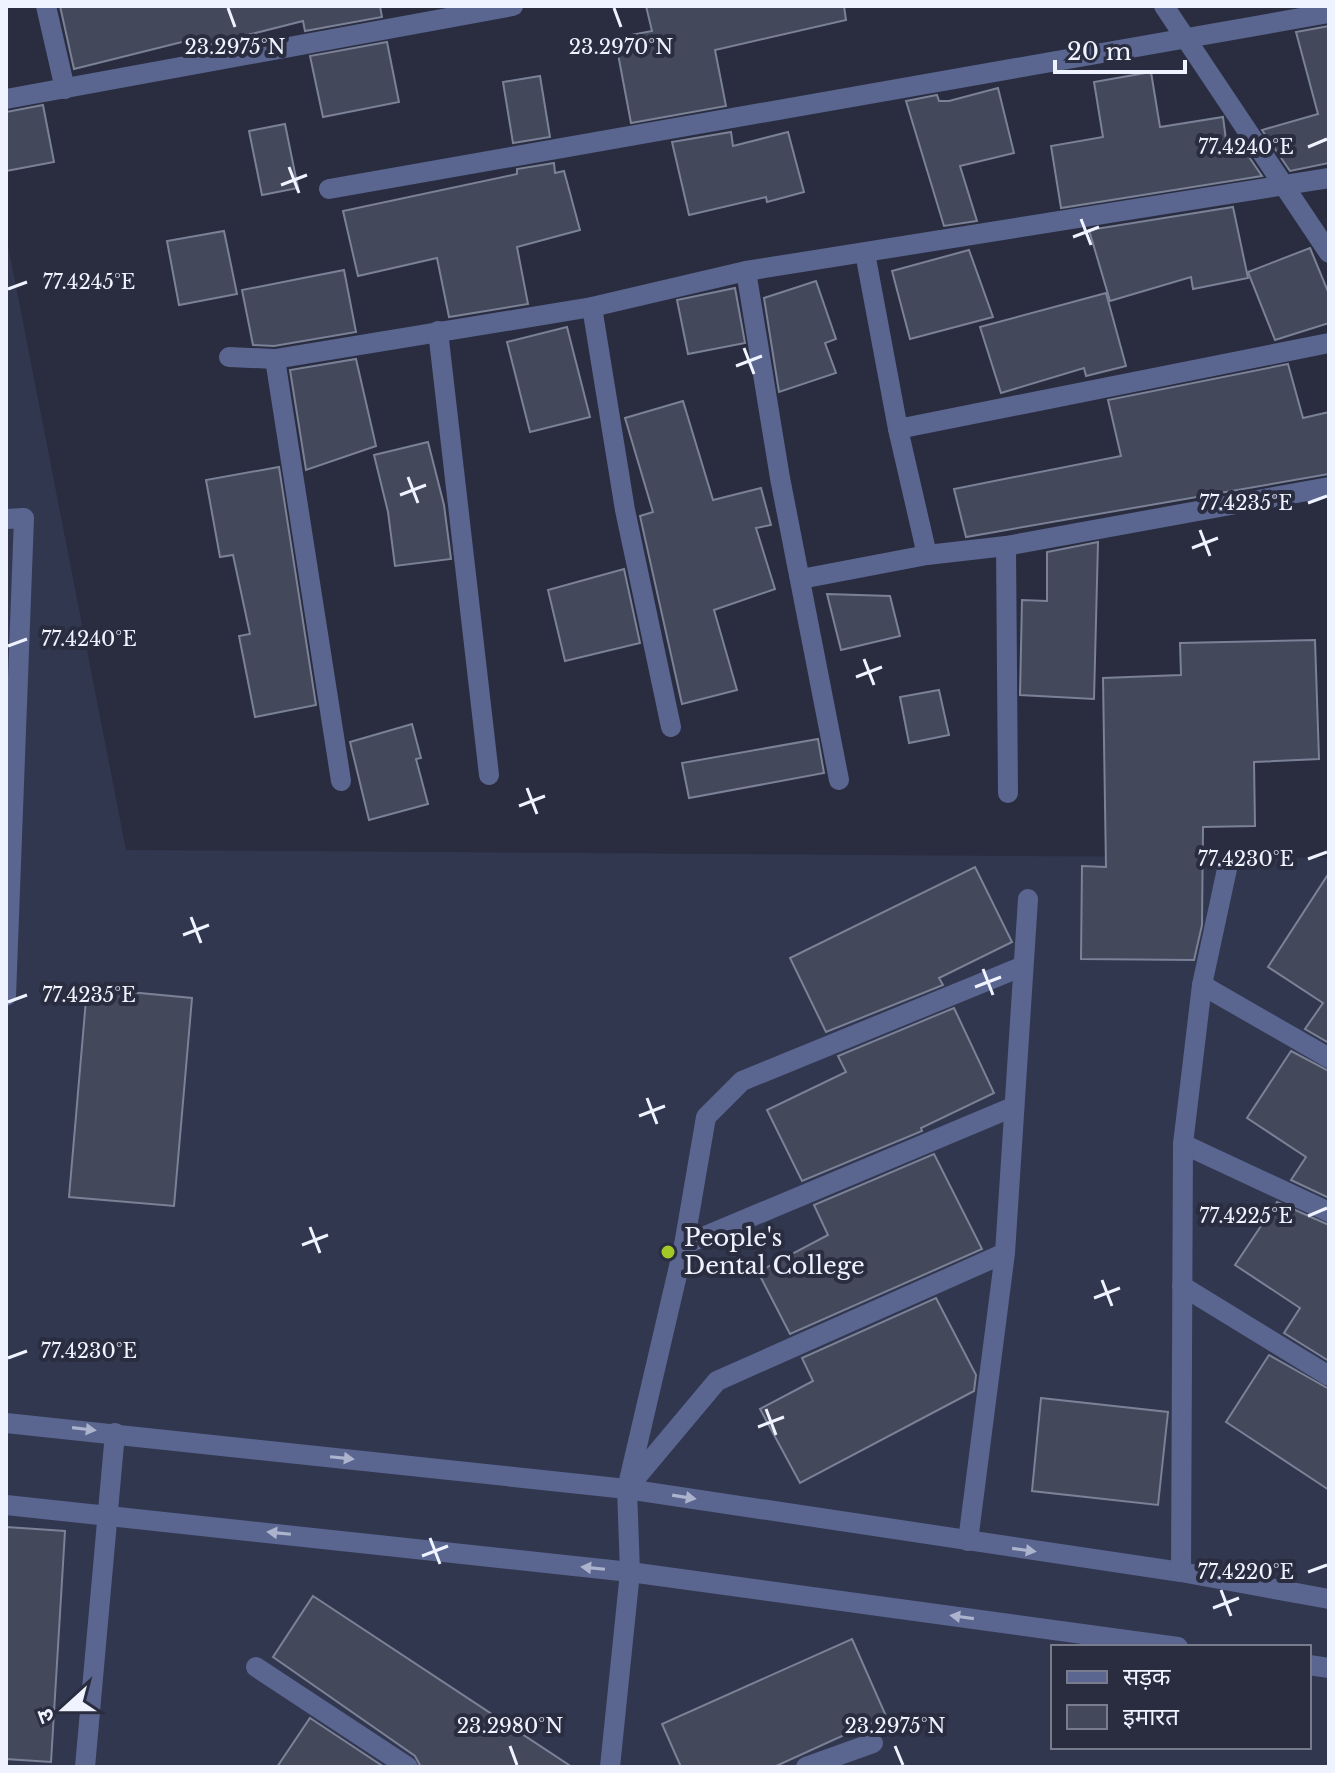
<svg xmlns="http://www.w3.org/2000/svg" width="1335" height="1773" font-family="'Libre Baskerville','Noto Sans Devanagari',serif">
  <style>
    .built { fill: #31374f; fill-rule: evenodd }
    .building { fill: #43485b; stroke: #7b8196; stroke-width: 2 }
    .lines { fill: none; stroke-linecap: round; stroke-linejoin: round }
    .minor { stroke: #5a6590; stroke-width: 20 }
    .oneway { fill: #acb3cd }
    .ticks { fill: none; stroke: #eff3ff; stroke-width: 3 }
    .poi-dot { fill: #a3c927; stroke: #292d3f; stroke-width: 3 }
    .labels { text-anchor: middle; stroke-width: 8; stroke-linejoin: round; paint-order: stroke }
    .poi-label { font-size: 24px; fill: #eff3ff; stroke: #292d3f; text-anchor: start }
    .ticks-label { font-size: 20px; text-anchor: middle; fill: #eff3ff; stroke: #292d3f; stroke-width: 8; stroke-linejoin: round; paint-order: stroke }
  </style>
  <rect width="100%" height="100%" fill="#292d3f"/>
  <path class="built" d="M6,235L126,850L1329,858V1767H6ZM1053,1647H1309V1747H1053Z"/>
  <g class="building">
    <polygon points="60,6 380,6 382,17 305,31 303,21 196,48 194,39 74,69"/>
    <polygon points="646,6 844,6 846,20 715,50 726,106 631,123 615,38 652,31"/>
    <polygon points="1329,26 1329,163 1290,171 1262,130 1318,114 1296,32"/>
    <polygon points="387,42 399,102 323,117 310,56"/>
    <polygon points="1151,72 1160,127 1223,117 1226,140 1236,138 1262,176 1061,208 1051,146 1103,137 1094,82"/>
    <polygon points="540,76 550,137 513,143 503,82"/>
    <polygon points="998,88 1014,153 960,166 977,221 944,226 906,101 937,95 939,101 949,101"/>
    <polygon points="43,105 54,162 6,171 6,112"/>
    <polygon points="285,124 298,188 262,195 249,131"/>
    <polygon points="731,132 733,146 788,132 804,192 767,202 766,197 689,215 672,142"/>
    <polygon points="554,163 555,173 564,171 580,230 517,247 528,304 449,317 437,258 358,276 343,211 517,174 517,169"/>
    <polygon points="1233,207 1248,278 1193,289 1191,277 1110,301 1089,230"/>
    <polygon points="224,231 237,294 179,305 167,241"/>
    <polygon points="1310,248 1329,294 1329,323 1275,340 1248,272"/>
    <polygon points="969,250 993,317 910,339 892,271"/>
    <polygon points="344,270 356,332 274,346 253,345 242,290"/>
    <polygon points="816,281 836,339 825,343 836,373 779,392 764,298"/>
    <polygon points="735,288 745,343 688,354 677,300"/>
    <polygon points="1106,293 1126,366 1086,376 1084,368 1001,393 980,327"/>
    <polygon points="567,327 590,417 530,432 507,342"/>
    <polygon points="356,359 376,446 306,470 290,370"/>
    <polygon points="1288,364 1303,418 1329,412 1329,474 966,537 954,489 1121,456 1108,400"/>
    <polygon points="683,401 713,500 761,488 771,525 756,528 775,589 714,610 737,690 682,704 640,516 653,512 625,418"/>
    <polygon points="428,442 444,505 451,559 395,566 388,512 374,455"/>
    <polygon points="279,467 316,705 255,717 239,636 250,634 233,555 220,557 206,480"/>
    <polygon points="1098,542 1094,699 1020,695 1022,600 1047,601 1047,552"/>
    <polygon points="624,569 640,643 565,661 548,590"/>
    <polygon points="827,594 890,596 900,636 841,650"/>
    <polygon points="1315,640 1319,759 1254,762 1255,826 1203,827 1202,925 1194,960 1081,959 1082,866 1106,867 1103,678 1181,675 1180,643"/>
    <polygon points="939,690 949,735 909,743 900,697"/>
    <polygon points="412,724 421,758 416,759 428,804 369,820 350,742"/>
    <polygon points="818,739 824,773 689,798 682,763"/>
    <polygon points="975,867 1012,942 939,978 943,985 826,1032 790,958"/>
    <polygon points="1329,873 1329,1043 1305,1029 1323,1003 1268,967"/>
    <polygon points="87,988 192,998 174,1206 69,1197"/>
    <polygon points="954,1008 994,1093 921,1128 922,1131 802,1181 767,1110 846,1072 838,1056"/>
    <polygon points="1291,1051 1329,1071 1329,1198 1291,1180 1306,1157 1247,1118"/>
    <polygon points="934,1154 982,1249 790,1334 758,1272 828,1235 814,1205"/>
    <polygon points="1277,1202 1329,1225 1329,1361 1284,1333 1300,1308 1235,1265"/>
    <polygon points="936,1298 976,1375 974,1391 800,1483 760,1409 813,1381 802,1358"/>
    <polygon points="1269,1355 1329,1389 1329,1490 1226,1422"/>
    <polygon points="1041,1398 1168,1412 1158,1505 1032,1491"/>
    <polygon points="6,1527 65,1531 51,1762 6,1759"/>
    <polygon points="313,1596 572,1767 421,1767 415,1756 273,1657"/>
    <polygon points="852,1639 886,1716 774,1767 681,1767 662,1724"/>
    <polygon points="310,1718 384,1767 277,1767"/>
  </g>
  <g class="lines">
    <g class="minor">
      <polyline points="46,6 65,89"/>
      <polyline points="1164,6 1329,253"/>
      <polyline points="6,99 513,6"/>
      <polyline points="329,189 1329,13"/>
      <polyline points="865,253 898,429"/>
      <polyline points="746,271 780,478 839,780"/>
      <polyline points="592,307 625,510 671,727"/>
      <polyline points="438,331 489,775"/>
      <polyline points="229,357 275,359 592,307 746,271 1329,178"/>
      <polyline points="275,359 341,781"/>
      <polyline points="6,519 24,518 6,996"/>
      <polyline points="1006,546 1008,793"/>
      <polyline points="927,555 898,429 1329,343"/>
      <polyline points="801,579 927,555 1006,546 1329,487"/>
      <polyline points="1202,985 1329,1058"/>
      <polyline points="1183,1144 1329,1212"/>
      <polyline points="684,1245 1013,1107"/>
      <polyline points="1182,1286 1329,1376"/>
      <polyline points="6,1423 627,1489 1181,1572 1329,1599"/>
      <polyline points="629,1486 717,1381 1005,1253"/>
      <polyline points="6,1505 630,1572 1178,1647"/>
      <polyline points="968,1541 1005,1253 1028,899"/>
      <polyline points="1181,1572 1183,1144 1202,985 1227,869"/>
      <polyline points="1309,1665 1329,1668"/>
      <polyline points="256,1667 408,1767"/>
      <polyline points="85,1767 115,1433"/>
      <polyline points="610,1767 630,1572 627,1489 684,1245 706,1117 742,1081 1021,967"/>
      <polyline points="806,1767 873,1743"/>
    </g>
  </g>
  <defs><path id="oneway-solid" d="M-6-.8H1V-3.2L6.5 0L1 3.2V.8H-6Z" transform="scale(2)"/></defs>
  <g class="oneway">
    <use href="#oneway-solid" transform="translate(84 1429) rotate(7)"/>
    <use href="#oneway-solid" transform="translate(342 1458) rotate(6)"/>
    <use href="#oneway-solid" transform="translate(684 1497) rotate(9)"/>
    <use href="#oneway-solid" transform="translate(279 1533) rotate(-174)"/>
    <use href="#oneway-solid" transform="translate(1024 1550) rotate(8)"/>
    <use href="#oneway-solid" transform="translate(593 1568) rotate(-174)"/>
    <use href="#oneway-solid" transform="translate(962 1617) rotate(-172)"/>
  </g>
  <path class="ticks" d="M228,8L235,27M614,8L621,27M1308,147L1327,139M289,167L299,193M281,185L307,175M1081,219L1091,245M1073,237L1099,227M8,289L27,282M744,348L754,374M736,366L762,356M408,477L418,503M400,495L426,485M1308,503L1327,496M1200,530L1210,556M1192,548L1218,538M8,646L27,639M864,659L874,685M856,677L882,667M527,788L537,814M519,806L545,796M1308,859L1327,852M191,917L201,943M183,935L209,925M983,969L993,995M975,987L1001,977M8,1002L27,995M647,1098L657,1124M639,1116L665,1106M1308,1216L1327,1208M310,1227L320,1253M302,1245L328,1235M1102,1280L1112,1306M1094,1298L1120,1288M8,1358L27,1351M766,1409L776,1435M758,1427L784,1417M430,1538L440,1564M422,1556L448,1546M1308,1572L1327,1565M1221,1590L1231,1616M1213,1608L1239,1598M510,1746L517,1765M895,1746L903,1765"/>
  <circle class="poi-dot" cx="668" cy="1252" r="8"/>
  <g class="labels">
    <g class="poi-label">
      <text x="684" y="1246">People's<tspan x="684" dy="28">Dental College</tspan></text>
    </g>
  </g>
  <g class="ticks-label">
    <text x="235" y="54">23.2975°N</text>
    <text x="621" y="54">23.2970°N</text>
    <text x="1246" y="154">77.4240°E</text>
    <text x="89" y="289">77.4245°E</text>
    <text x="1246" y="510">77.4235°E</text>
    <text x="89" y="646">77.4240°E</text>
    <text x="1246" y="866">77.4230°E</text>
    <text x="89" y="1002">77.4235°E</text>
    <text x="1246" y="1223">77.4225°E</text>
    <text x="89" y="1358">77.4230°E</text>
    <text x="1246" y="1579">77.4220°E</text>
    <text x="510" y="1733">23.2980°N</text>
    <text x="895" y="1733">23.2975°N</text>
  </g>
  <rect width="1335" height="1773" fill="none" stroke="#eff3ff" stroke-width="16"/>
  <rect x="1051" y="1645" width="260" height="104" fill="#292d3f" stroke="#787c8c" stroke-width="2"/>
  <rect x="1067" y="1671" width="40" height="12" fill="#5a6590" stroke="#787c8c" stroke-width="2"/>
  <text x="1123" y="1685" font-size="24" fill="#eff3ff">सड़क</text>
  <rect x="1067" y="1705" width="40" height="24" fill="#43485b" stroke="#787c8c" stroke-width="2"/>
  <text x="1123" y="1725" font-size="24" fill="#eff3ff">इमारत</text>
  <g transform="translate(64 1709) rotate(249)" stroke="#292d3f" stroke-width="6" paint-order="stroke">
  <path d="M0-6L14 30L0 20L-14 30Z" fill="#eff3ff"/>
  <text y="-12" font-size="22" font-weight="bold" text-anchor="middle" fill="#eff3ff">उ</text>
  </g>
  <path d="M1055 60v12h130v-12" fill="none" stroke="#eff3ff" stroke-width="4"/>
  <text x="1067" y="60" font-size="24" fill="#eff3ff" stroke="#292d3f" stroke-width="6" paint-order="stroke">20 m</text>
</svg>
